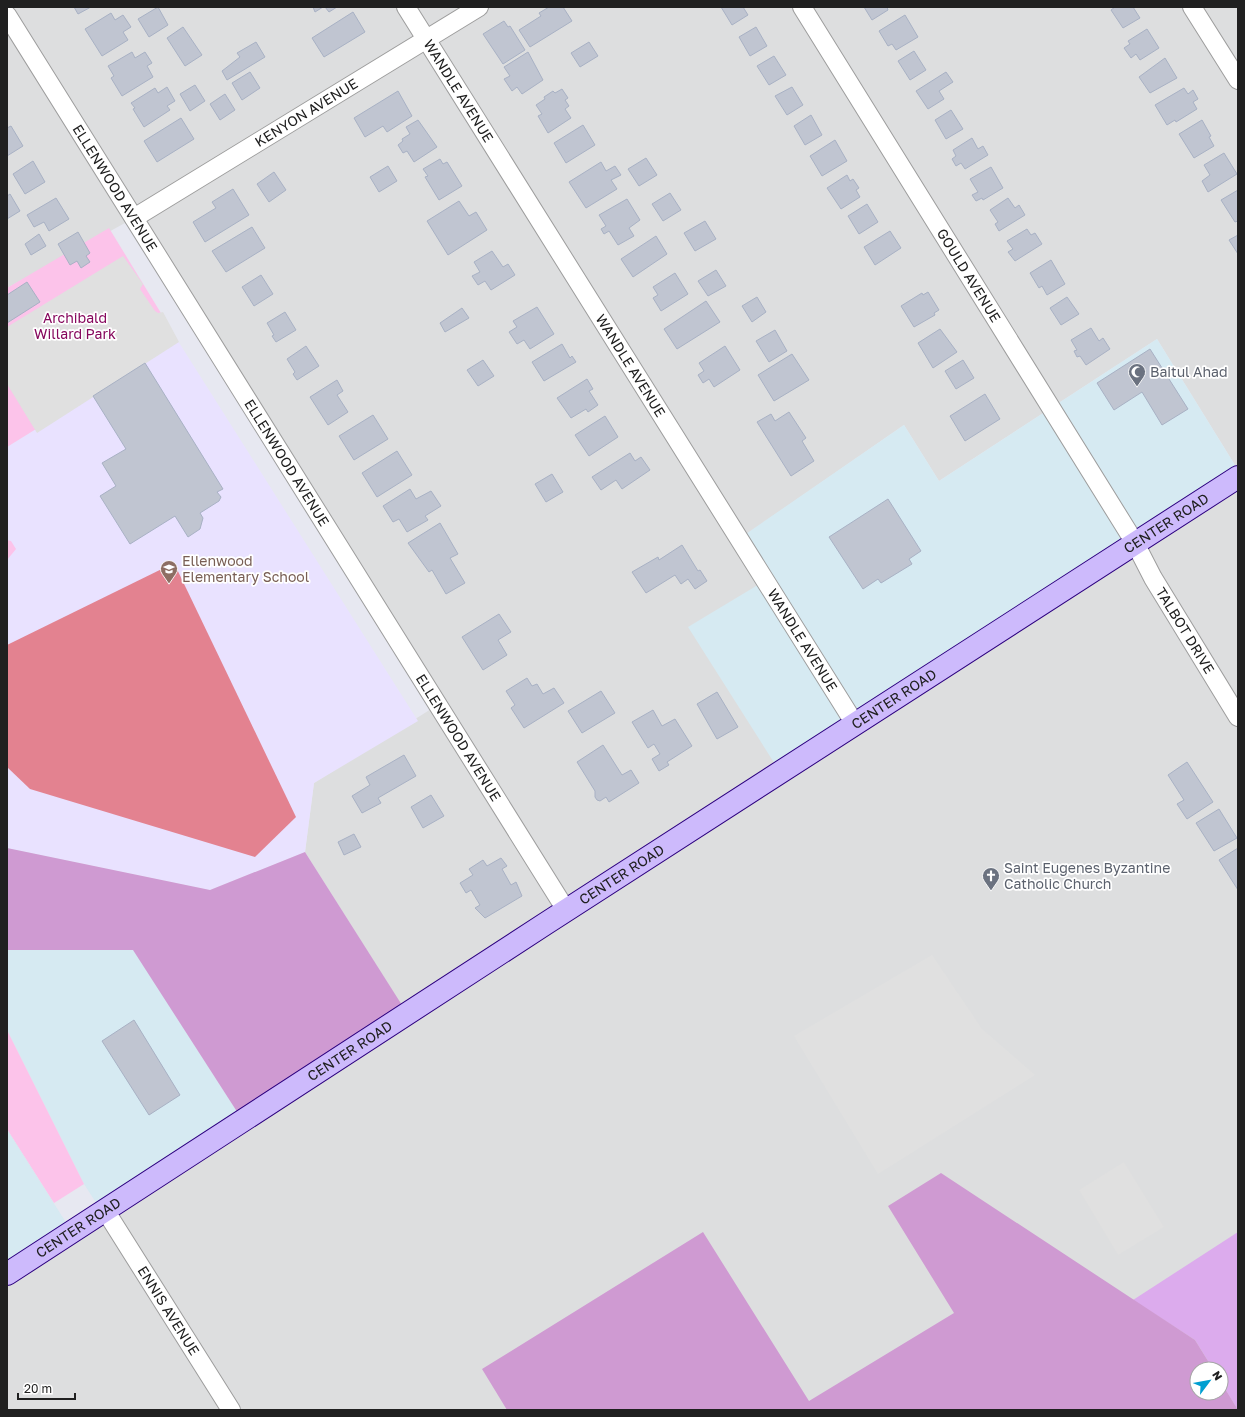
<svg xmlns="http://www.w3.org/2000/svg" width="1245" height="1417" font-family="'Golos Text',sans-serif">
  <style>
    .residential { fill: #dddedf; fill-rule: evenodd }
    .commercial { fill: #d6eaf2 }
    .education { fill: #e9e2ff }
    .grass { fill: #dcabed }
    .forest { fill: #cf9ad2 }
    .park { fill: #fcc3ea }
    .pitch { fill: #e38290 }
    .parking { fill: #e0e0e0 }
    .building { fill: #c0c5d1; stroke: #a8b1c4 }
    .lines { fill: none; stroke-linecap: round; stroke-linejoin: round }
    .street-casing { stroke: #9d9d9d; stroke-width: 20 }
    .secondary-casing { stroke: #2c007f; stroke-width: 24 }
    .street { stroke: #fff; stroke-width: 18 }
    .secondary { stroke: #cdbafc; stroke-width: 22 }
    .labels { text-anchor: middle; stroke-width: 3.5; stroke-linejoin: round; paint-order: stroke }
    .street-label { font-size: 14px; fill: #202020; stroke: #fff }
    .park-label { font-size: 14px; fill: #86075d; stroke: #fff }
    .worship-label { font-size: 14px; fill: #5b616d; stroke: #fff; text-anchor: start }
    .education-label { font-size: 14px; fill: #785e54; stroke: #fff; text-anchor: start }
  </style>
  <rect width="100%" height="100%" fill="#e7e8f1"/>
  <path class="residential" d="M7,7H1238V470L1157,339L939,481L904,425L741,538L1238,477V1410H7V1274L407,1014L305,852L314,783L439,704L134,218L7,288ZM1197,1369H1221V1393H1197Z"/>
  <g class="commercial">
    <polygon points="1157,339 1238,470 780,772 688,627 766,580 740,538 904,425 939,481"/>
    <polygon points="7,848 78,863 243,1121 102,1212 84,1184 7,1030"/>
    <polygon points="7,1129 72,1232 7,1274"/>
  </g>
  <polygon class="education" points="178,341 418,721 314,783 305,852 210,890 7,848 7,447"/>
  <polygon class="grass" points="1238,1232 1238,1410 1221,1382 1221,1369 1213,1369 1195,1340 1133,1300"/>
  <g class="forest">
    <polygon points="7,848 210,890 305,852 407,1013 243,1121 133,950 7,950"/>
    <polygon points="941,1173 1195,1340 1213,1369 1197,1369 1197,1393 1221,1393 1221,1382 1238,1410 507,1410 482,1369 703,1232 809,1401 954,1313 888,1206"/>
  </g>
  <g class="park">
    <polygon points="109,228 178,341 7,447 7,288"/>
    <polygon points="7,540 11,541 16,549 7,560"/>
    <polygon points="7,1030 84,1184 54,1203 7,1129"/>
  </g>
  <polygon class="pitch" points="174,563 296,817 255,857 30,789 7,767 7,645"/>
  <g class="parking">
    <polygon points="123,256 143,284 140,289 142,292 155,311 158,313 163,312 179,342 37,433 7,384 7,327"/>
    <polygon points="932,955 982,1029 1035,1075 878,1174 794,1036"/>
    <polygon points="1124,1162 1164,1227 1118,1255 1079,1190"/>
  </g>
  <g class="building">
    <polygon points="74,7 91,7 78,14"/>
    <polygon points="158,7 168,25 149,37 138,19"/>
    <polygon points="313,7 323,7 315,12"/>
    <polygon points="325,7 337,7 329,12"/>
    <polygon points="549,7 563,7 572,21 530,47 519,30 541,16 539,13"/>
    <polygon points="721,7 743,7 748,15 732,25"/>
    <polygon points="864,7 887,7 888,10 872,20"/>
    <polygon points="1115,7 1133,7 1140,18 1123,28 1111,10"/>
    <polygon points="353,12 365,32 324,57 312,38"/>
    <polygon points="111,13 115,20 123,15 131,27 123,32 128,40 102,56 85,29"/>
    <polygon points="905,15 918,37 896,50 892,44 888,46 879,31"/>
    <polygon points="504,21 508,27 510,26 525,50 503,64 483,34"/>
    <polygon points="183,27 202,55 185,66 167,38"/>
    <polygon points="756,27 767,46 750,56 739,37"/>
    <polygon points="1147,29 1159,48 1140,60 1136,54 1131,58 1124,48 1130,44 1128,41"/>
    <polygon points="256,42 265,57 227,80 222,71 240,57 237,53"/>
    <polygon points="589,42 598,56 580,67 571,53"/>
    <polygon points="914,51 926,70 910,80 898,61"/>
    <polygon points="132,52 135,58 145,52 152,63 147,66 153,77 122,96 111,78 114,76 108,66"/>
    <polygon points="528,52 543,80 522,94 517,87 512,91 504,79 510,76 504,67"/>
    <polygon points="774,56 786,75 769,85 757,66"/>
    <polygon points="1165,58 1177,78 1150,93 1139,77"/>
    <polygon points="250,72 260,88 242,100 232,83"/>
    <polygon points="946,72 953,82 939,91 944,99 928,109 916,91"/>
    <polygon points="195,85 205,101 190,111 180,94"/>
    <polygon points="167,87 175,101 167,106 170,110 144,127 133,109 135,108 131,103 155,88 158,93"/>
    <polygon points="792,87 803,105 787,115 775,96"/>
    <polygon points="1184,88 1188,94 1193,90 1198,99 1193,102 1197,109 1176,122 1175,120 1167,125 1155,105"/>
    <polygon points="562,89 568,98 565,100 569,106 565,109 571,118 548,133 538,116 542,114 536,105 545,99 544,97 553,91 555,93"/>
    <polygon points="398,91 412,116 387,132 383,126 365,137 354,118"/>
    <polygon points="225,94 235,110 220,120 210,104"/>
    <polygon points="951,110 963,129 946,139 935,120"/>
    <polygon points="811,115 822,135 805,145 794,126"/>
    <polygon points="181,118 194,139 157,162 144,141"/>
    <polygon points="418,120 437,147 414,162 407,151 403,153 398,145 403,141 402,139 410,134 406,127"/>
    <polygon points="1202,120 1211,136 1209,137 1214,146 1194,158 1179,134"/>
    <polygon points="583,125 595,145 566,163 554,143"/>
    <polygon points="11,126 23,146 7,156 7,128"/>
    <polygon points="972,138 978,149 983,146 988,155 965,169 961,163 956,166 952,159 956,156 953,150"/>
    <polygon points="835,140 847,161 822,176 810,156"/>
    <polygon points="1224,153 1237,174 1208,192 1202,181 1210,175 1204,165"/>
    <polygon points="646,158 657,175 639,186 628,169"/>
    <polygon points="440,159 443,164 447,162 462,186 439,200 425,177 428,176 423,169"/>
    <polygon points="33,161 45,182 25,194 13,174"/>
    <polygon points="601,162 606,171 615,166 621,175 611,180 617,189 586,208 569,182"/>
    <polygon points="388,166 397,181 379,192 370,177"/>
    <polygon points="991,167 1003,188 983,200 982,198 976,201 972,195 978,192 970,179"/>
    <polygon points="274,172 286,190 269,202 257,184"/>
    <polygon points="847,175 850,181 853,179 859,188 856,190 860,197 841,209 827,188"/>
    <polygon points="233,189 249,215 205,242 193,222 216,208 212,202"/>
    <polygon points="1238,190 1238,221 1235,222 1221,200"/>
    <polygon points="670,193 681,210 663,221 652,204"/>
    <polygon points="10,194 20,211 7,219 7,196"/>
    <polygon points="56,198 69,219 49,231 44,222 34,227 27,215"/>
    <polygon points="1008,198 1015,208 1019,205 1025,215 999,231 995,224 998,222 990,210"/>
    <polygon points="627,199 640,220 629,228 634,236 618,245 609,231 604,234 601,229 606,226 599,215"/>
    <polygon points="459,201 469,216 476,212 487,230 448,255 427,221"/>
    <polygon points="867,204 878,222 859,234 848,216"/>
    <polygon points="705,221 716,239 695,251 684,233"/>
    <polygon points="252,227 265,248 226,272 212,251"/>
    <polygon points="1027,229 1031,235 1035,233 1042,244 1015,261 1008,252 1013,249 1007,241"/>
    <polygon points="890,231 901,248 875,265 864,247"/>
    <polygon points="78,232 90,253 86,256 90,262 81,268 77,261 70,265 58,244"/>
    <polygon points="39,234 46,246 31,255 25,244"/>
    <polygon points="1238,235 1238,254 1229,240"/>
    <polygon points="656,236 667,254 633,277 621,259"/>
    <polygon points="492,251 503,267 508,264 515,275 491,290 485,281 478,285 472,276 480,272 474,262"/>
    <polygon points="1051,260 1065,284 1047,295 1042,286 1039,288 1030,273"/>
    <polygon points="716,270 726,286 708,296 698,281"/>
    <polygon points="675,273 688,294 661,311 653,298 658,295 653,287"/>
    <polygon points="261,275 273,294 254,306 242,287"/>
    <polygon points="27,282 40,302 7,323 7,295"/>
    <polygon points="928,292 939,310 934,313 935,315 914,327 901,306 922,293 923,295"/>
    <polygon points="757,297 766,312 752,322 742,306"/>
    <polygon points="1067,297 1079,314 1061,325 1050,308"/>
    <polygon points="706,301 720,322 677,349 664,329"/>
    <polygon points="537,307 554,334 530,349 524,340 517,344 509,332 517,327 513,321"/>
    <polygon points="462,308 469,318 445,332 440,323"/>
    <polygon points="285,312 296,330 276,342 272,336 274,335 267,323"/>
    <polygon points="1091,328 1099,341 1103,338 1110,349 1086,365 1080,356 1077,357 1074,351 1077,350 1071,340"/>
    <polygon points="940,329 957,352 933,368 918,343"/>
    <polygon points="775,330 787,351 769,362 756,341"/>
    <polygon points="562,344 570,358 572,356 576,362 544,381 532,362"/>
    <polygon points="306,346 319,366 297,380 293,374 295,372 287,359"/>
    <polygon points="725,346 740,370 714,387 709,379 703,383 698,375 704,371 699,363"/>
    <polygon points="1150,349 1188,409 1162,425 1142,392 1114,410 1097,383"/>
    <polygon points="792,354 809,380 774,401 758,375"/>
    <polygon points="483,360 494,376 478,386 467,370"/>
    <polygon points="963,360 974,378 956,389 945,371"/>
    <polygon points="145,363 223,489 217,492 221,497 219,501 200,513 203,518 200,529 188,537 175,516 130,544 100,496 116,486 102,463 126,449 93,396"/>
    <polygon points="587,379 593,389 589,391 598,405 588,412 586,409 571,418 557,398"/>
    <polygon points="337,380 343,391 337,395 348,412 328,425 310,397"/>
    <polygon points="985,394 1000,419 965,441 950,416"/>
    <polygon points="789,412 806,438 802,441 814,461 791,476 757,422 771,414 775,421"/>
    <polygon points="373,415 388,439 354,460 339,436"/>
    <polygon points="605,416 618,437 589,456 575,435"/>
    <polygon points="397,451 412,475 377,497 362,473"/>
    <polygon points="630,453 635,461 641,457 650,470 622,489 616,480 601,490 592,477"/>
    <polygon points="552,474 563,492 546,502 535,484"/>
    <polygon points="410,489 416,499 431,491 441,506 425,516 428,520 407,532 399,519 393,522 383,506"/>
    <polygon points="888,499 921,551 909,559 912,564 881,583 878,579 863,589 829,537"/>
    <polygon points="440,523 458,554 450,558 465,583 446,594 432,570 429,572 408,543"/>
    <polygon points="682,545 698,571 700,570 707,581 695,589 688,579 681,584 675,575 646,593 632,572 658,557 659,560"/>
    <polygon points="499,614 511,632 498,640 507,655 483,670 462,637"/>
    <polygon points="527,678 532,686 537,684 543,694 554,688 564,703 524,728 511,708 515,705 506,691"/>
    <polygon points="601,691 615,713 582,733 568,711"/>
    <polygon points="717,692 738,727 717,739 697,704"/>
    <polygon points="653,710 662,726 675,719 692,746 667,762 669,765 659,771 652,759 660,754 654,744 648,748 632,722"/>
    <polygon points="603,745 622,775 631,770 639,783 609,802 606,797 600,801 597,800 595,797 595,791 577,762"/>
    <polygon points="404,755 416,776 378,798 381,803 362,813 352,796 370,785 366,777"/>
    <polygon points="1187,762 1213,802 1187,819 1177,804 1184,800 1168,775"/>
    <polygon points="431,795 444,816 423,828 411,807"/>
    <polygon points="1219,809 1237,838 1214,851 1196,823"/>
    <polygon points="354,834 361,847 344,855 338,842"/>
    <polygon points="1238,848 1238,890 1219,860"/>
    <polygon points="501,858 507,866 502,869 511,885 516,882 522,896 485,918 475,908 480,905 471,890 466,893 460,883 473,875 469,869 483,860 487,866"/>
    <polygon points="134,1020 180,1095 149,1115 102,1041"/>
  </g>
  <g class="lines">
    <defs>
      <g id="street">
        <path id="s1" d="M406,7L855,724"/>
        <path id="s2" d="M802,7L1135,543L1153,578L1238,717"/>
        <polyline points="1192,7 1238,80"/>
        <path id="s3" d="M7,15L566,910"/>
        <path id="s4" d="M134,218L479,7"/>
        <path id="s5" d="M105,1210L231,1410"/>
      </g>
      <g id="secondary">
        <path id="s6" d="M7,1274L545,924L1238,477"/>
      </g>
    </defs>
    <use href="#street" class="street-casing"/>
    <use href="#secondary" class="secondary-casing"/>
    <use href="#street" class="street"/>
    <use href="#secondary" class="secondary"/>
  </g>
  <defs>
    <symbol id="mosque-pin" viewBox="-11 -11 22 30"><path d="M0 17L-7.5 6A9.5 9.5 0 1 1 7.5 6Z" fill="#6b7280" stroke="#fff"/><path d="M3.5-4.9A6 6 0 1 0 3.5 4.9A5 5 0 1 1 3.5-4.9Z" fill="#fff"/></symbol>
    <symbol id="school-pin" viewBox="-11 -11 22 30"><path d="M0 17L-7.5 6A9.5 9.5 0 1 1 7.5 6Z" fill="#8d6e63" stroke="#fff"/><path d="M0-5L7-2L0 1L-7-2ZM-4 1L0 2.5L4 1V4Q0 6-4 4Z" fill="#fff"/></symbol>
    <symbol id="church-pin" viewBox="-11 -11 22 30"><path d="M0 17L-7.5 6A9.5 9.5 0 1 1 7.5 6Z" fill="#6b7280" stroke="#fff"/><path d="M-1.2-6h2.4v3.5h3.3v2.4h-3.3V6h-2.4V-.1h-3.3v-2.4h3.3Z" fill="#fff"/></symbol>
  </defs>
  <g fill-rule="evenodd">
    <use href="#mosque-pin" x="1127" y="362" width="20" height="27"/>
    <use href="#school-pin" x="159" y="559" width="20" height="27"/>
    <use href="#church-pin" x="981" y="866" width="20" height="27"/>
  </g>
  <g class="labels">
    <g class="street-label">
      <text dy="5" stroke="none"><textPath href="#s1" startOffset="99">WANDLE AVENUE</textPath></text>
      <text dy="5" stroke="none"><textPath href="#s4" startOffset="202">KENYON AVENUE</textPath></text>
      <text dy="5" stroke="none"><textPath href="#s3" startOffset="204">ELLENWOOD AVENUE</textPath></text>
      <text dy="5" stroke="none"><textPath href="#s2" startOffset="316">GOULD AVENUE</textPath></text>
      <text dy="5" stroke="none"><textPath href="#s1" startOffset="423">WANDLE AVENUE</textPath></text>
      <text dy="5" stroke="none"><textPath href="#s3" startOffset="528">ELLENWOOD AVENUE</textPath></text>
      <text dy="5" stroke="none"><textPath href="#s6" startOffset="1381">CENTER ROAD</textPath></text>
      <text dy="5" stroke="none"><textPath href="#s2" startOffset="732">TALBOT DRIVE</textPath></text>
      <text dy="5" stroke="none"><textPath href="#s1" startOffset="747">WANDLE AVENUE</textPath></text>
      <text dy="5" stroke="none"><textPath href="#s6" startOffset="1057">CENTER ROAD</textPath></text>
      <text dy="5" stroke="none"><textPath href="#s3" startOffset="852">ELLENWOOD AVENUE</textPath></text>
      <text dy="5" stroke="none"><textPath href="#s6" startOffset="733">CENTER ROAD</textPath></text>
      <text dy="5" stroke="none"><textPath href="#s6" startOffset="409">CENTER ROAD</textPath></text>
      <text dy="5" stroke="none"><textPath href="#s6" startOffset="85">CENTER ROAD</textPath></text>
      <text dy="5" stroke="none"><textPath href="#s5" startOffset="119">ENNIS AVENUE</textPath></text>
    </g>
    <g class="park-label">
      <text x="75" y="323">Archibald<tspan x="75" dy="16">Willard Park</tspan></text>
    </g>
    <g class="worship-label">
      <text x="1150" y="377">Baitul Ahad</text>
      <text x="1004" y="873">Saint Eugenes Byzantine<tspan x="1004" dy="16">Catholic Church</tspan></text>
    </g>
    <g class="education-label">
      <text x="182" y="566">Ellenwood<tspan x="182" dy="16">Elementary School</tspan></text>
    </g>
  </g>
  <rect width="1245" height="1417" fill="none" stroke="#202020" stroke-width="16"/>
  <g transform="translate(1209 1381) rotate(58)"><circle r="19" fill="#ffffff" stroke="#a6a6a6"/>
  <path d="M0-3L7 15L0 10L-7 15Z" fill="#009fd1"/>
  <text y="-6" font-size="11" font-weight="bold" text-anchor="middle" fill="#202020">N</text>
  </g>
  <path d="M18 1393v6h57v-6" fill="none" stroke="#202020" stroke-width="2"/>
  <text x="24" y="1393" font-size="12" fill="#202020" stroke="#ffffff" stroke-width="3" paint-order="stroke">20 m</text>
</svg>
